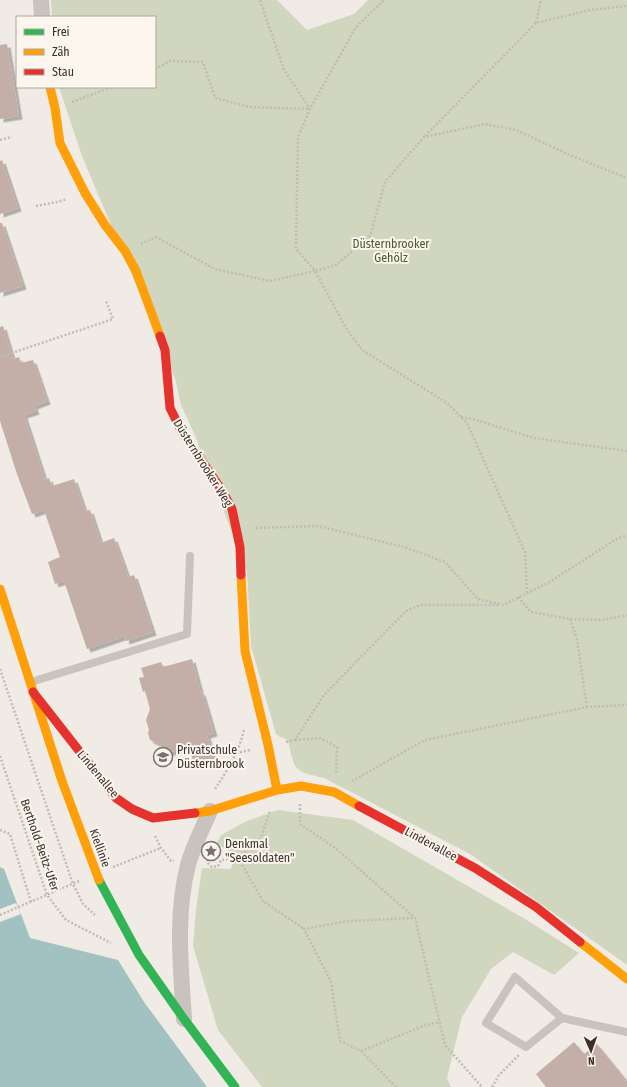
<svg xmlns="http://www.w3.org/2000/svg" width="627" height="1087" font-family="'Fira Sans Condensed',sans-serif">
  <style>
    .green { fill: #d1d6bf }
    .water { fill: #a1c2c1 }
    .pier { fill: #f0ebe5 }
    .building { fill: #c3afa7; filter: url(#shadow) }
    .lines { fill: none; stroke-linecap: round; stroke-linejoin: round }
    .path { stroke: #c2bbb6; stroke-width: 2.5; stroke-dasharray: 2 2; stroke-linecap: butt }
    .lane { stroke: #c9c3be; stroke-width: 8 }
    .street { stroke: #c9c3be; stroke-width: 16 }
    .fast { stroke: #30b455; stroke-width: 9 }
    .slow { stroke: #ff9f0a; stroke-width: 9 }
    .jam { stroke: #e5322d; stroke-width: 9 }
    .labels { text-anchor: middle; stroke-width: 4; stroke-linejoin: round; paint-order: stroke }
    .park-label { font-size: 12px; fill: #4a5a2e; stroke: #fbf5ee }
    .street-label { font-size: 12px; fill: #3b302b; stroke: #fbf5ee }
    .poi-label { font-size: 12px; fill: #3b302b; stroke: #fbf5ee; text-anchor: start }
  </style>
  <defs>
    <filter id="shadow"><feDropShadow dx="3.5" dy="3.5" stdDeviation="0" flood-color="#0004"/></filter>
  </defs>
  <rect width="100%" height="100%" fill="#f0ebe5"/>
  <g class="green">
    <path d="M51,0H277L307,30L354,14L368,0H627V965L470,854L324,778C293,771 295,771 288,741C284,737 280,738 276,734L251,646L247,572L194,433L181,405L175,378L82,156L59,87H155V17H52Z"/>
    <polygon points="278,810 353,820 525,919 579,953 554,975 513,952 491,969 462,1017 447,1078 451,1087 262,1087 218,1030 193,946 196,909 202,868 231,869 234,855 217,843 221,835 247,821"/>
  </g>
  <polygon class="water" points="0,867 4,869 30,938 118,960 144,1002 207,1087 0,1087"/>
  <polygon class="pier" points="16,903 21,914 0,922 0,909"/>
  <g class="building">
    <polygon points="7,44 19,116 0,119 0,45"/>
    <polygon points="2,160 18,208 0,214 0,161"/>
    <polygon points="0,223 2,223 23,286 0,293"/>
    <polygon points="3,326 13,359 19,357 21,363 33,360 47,401 34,406 36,411 24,415 45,480 49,478 52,486 74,479 85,511 90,510 101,543 114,538 128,577 134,575 153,632 126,641 125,636 87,649 64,581 55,584 48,562 60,557 44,510 32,514 17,474 0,421 0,327"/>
    <polygon points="192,659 201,693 202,692 214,733 207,735 214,759 194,764 189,747 164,754 162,745 150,740 148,733 149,730 146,720 150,709 145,691 143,692 139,678 144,677 141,668 161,662 163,667"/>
    <polygon points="574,1042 584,1054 597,1044 627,1081 627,1087 546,1087 536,1074"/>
  </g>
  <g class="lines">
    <g class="path">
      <polyline points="260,0 284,70 310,109"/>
      <polyline points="536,23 541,0"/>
      <polyline points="155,69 170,61 203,62 215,98 250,107 310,109"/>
      <polyline points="72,102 112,87"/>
      <polyline points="425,136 536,23 590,10 627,6"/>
      <polyline points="0,140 12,137"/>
      <polyline points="36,206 57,202 67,199"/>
      <polyline points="141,244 156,237 215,269 270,281 315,271 296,249 298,137 310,109 356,27 384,0"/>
      <polyline points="0,357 113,319 106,301"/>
      <polyline points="461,417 473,419 534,438 627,451"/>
      <polyline points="256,528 318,526 404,547 445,562 478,599 503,605 548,583 615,540 627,535"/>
      <polyline points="527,593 525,552 467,423 447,403 362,350 346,328 315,271 336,265 370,236 385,182 424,137 485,124 516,130 572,156 627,178"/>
      <polyline points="518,597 531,612 570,619 603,620 627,615"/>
      <polyline points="570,619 577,639 587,707"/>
      <polyline points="0,669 73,884 83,904 95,915"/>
      <polyline points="295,740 320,738 337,747 336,774"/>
      <polyline points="286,742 295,740 324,695 406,611 420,605 498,605"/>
      <polyline points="236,753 250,750"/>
      <polyline points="0,756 47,895 66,920 111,943"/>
      <polyline points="352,781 425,740 587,707 627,705"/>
      <path d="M215,789C227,771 239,752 244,730"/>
      <polyline points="300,804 300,824 334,847 415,918 445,1045 482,1087"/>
      <polyline points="0,830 10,834 31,902"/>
      <polyline points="155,836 161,848 171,861 174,861"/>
      <polyline points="238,858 263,901 304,929"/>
      <polyline points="207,859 209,865 212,867 218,866 221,860 238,858 261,838 270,811"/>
      <polyline points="113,867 161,848"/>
      <polyline points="0,915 79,881"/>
      <polyline points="361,1051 426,1025 440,1022"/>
      <polyline points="396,1087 361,1051 340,1041 331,982 304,929 348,921 414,918"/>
      <polyline points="492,1087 499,1075 519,1055"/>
    </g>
    <g class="lane">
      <polyline points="31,682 187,634 190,556"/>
      <polyline points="562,1018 526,1047 486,1023 515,977 562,1018 627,1032"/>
    </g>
    <g class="street">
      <polyline points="41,0 42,17"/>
      <path d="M184,1019C181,968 175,915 188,865C193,846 203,828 210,811"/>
    </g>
    <polyline class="fast" points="99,880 139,955 184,1019 235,1087"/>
    <g class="slow">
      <polyline points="50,87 55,108 60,143 85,193 105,225 125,251 136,271 160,336"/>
      <polyline points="241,575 245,651 268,745 277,790"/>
      <polyline points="0,589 62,781 99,880"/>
      <polyline points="195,813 210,811 277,790 301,786 334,792 359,806"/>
      <polyline points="580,942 627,979"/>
    </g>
    <g class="jam">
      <polyline points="160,336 165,350 170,408 182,432 223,492 232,509 240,547 241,575"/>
      <polyline points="33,692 116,798 132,809 153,818 195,813"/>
      <polyline points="359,806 475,868 536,907 580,942"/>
    </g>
  </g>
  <defs>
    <symbol id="school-ring" viewBox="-11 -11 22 22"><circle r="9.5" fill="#fbf5ee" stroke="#7a716c" stroke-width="1.5"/><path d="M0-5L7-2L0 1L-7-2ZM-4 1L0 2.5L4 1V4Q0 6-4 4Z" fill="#7a716c"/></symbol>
    <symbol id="sight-ring" viewBox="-11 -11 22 22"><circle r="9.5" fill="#fbf5ee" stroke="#7a716c" stroke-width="1.5"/><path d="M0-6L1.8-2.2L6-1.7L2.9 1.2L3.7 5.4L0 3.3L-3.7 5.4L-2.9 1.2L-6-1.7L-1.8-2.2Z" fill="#7a716c"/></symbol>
  </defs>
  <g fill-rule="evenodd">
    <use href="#school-ring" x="152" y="746" width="22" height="22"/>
    <use href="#sight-ring" x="200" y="840" width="22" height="22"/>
  </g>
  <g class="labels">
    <g class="park-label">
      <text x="391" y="248">Düsternbrooker<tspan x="391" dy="14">Gehölz</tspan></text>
    </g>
    <g class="street-label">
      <text transform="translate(203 463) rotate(58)" y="4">Düsternbrooker Weg</text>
      <text transform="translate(98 774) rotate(50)" y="4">Lindenallee</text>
      <text transform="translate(431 844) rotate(28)" y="4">Lindenallee</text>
      <text transform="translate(40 845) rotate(71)" y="4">Berthold-Beitz-Ufer</text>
      <text transform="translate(100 848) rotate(70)" y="4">Kiellinie</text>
    </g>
    <g class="poi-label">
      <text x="177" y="754">Privatschule<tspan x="177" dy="14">Düsternbrook</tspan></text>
      <text x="225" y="848">Denkmal<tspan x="225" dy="14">"Seesoldaten"</tspan></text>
    </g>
  </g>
  <rect x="16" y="16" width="140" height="72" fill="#fbf5ee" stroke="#aea6a0"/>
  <rect x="24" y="29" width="20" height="6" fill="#30b455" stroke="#aea6a0"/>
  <text x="52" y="36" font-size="12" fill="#3b302b">Frei</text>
  <rect x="24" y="49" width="20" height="6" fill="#ff9f0a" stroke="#aea6a0"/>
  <text x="52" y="56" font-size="12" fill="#3b302b">Zäh</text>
  <rect x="24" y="69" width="20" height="6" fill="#e5322d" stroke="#aea6a0"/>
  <text x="52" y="76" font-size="12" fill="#3b302b">Stau</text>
  <g transform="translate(591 1051) rotate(178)" stroke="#fbf5ee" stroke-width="3" paint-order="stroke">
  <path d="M0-3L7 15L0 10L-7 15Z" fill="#3b302b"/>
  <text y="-6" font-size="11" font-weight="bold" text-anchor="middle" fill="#3b302b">N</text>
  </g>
</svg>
